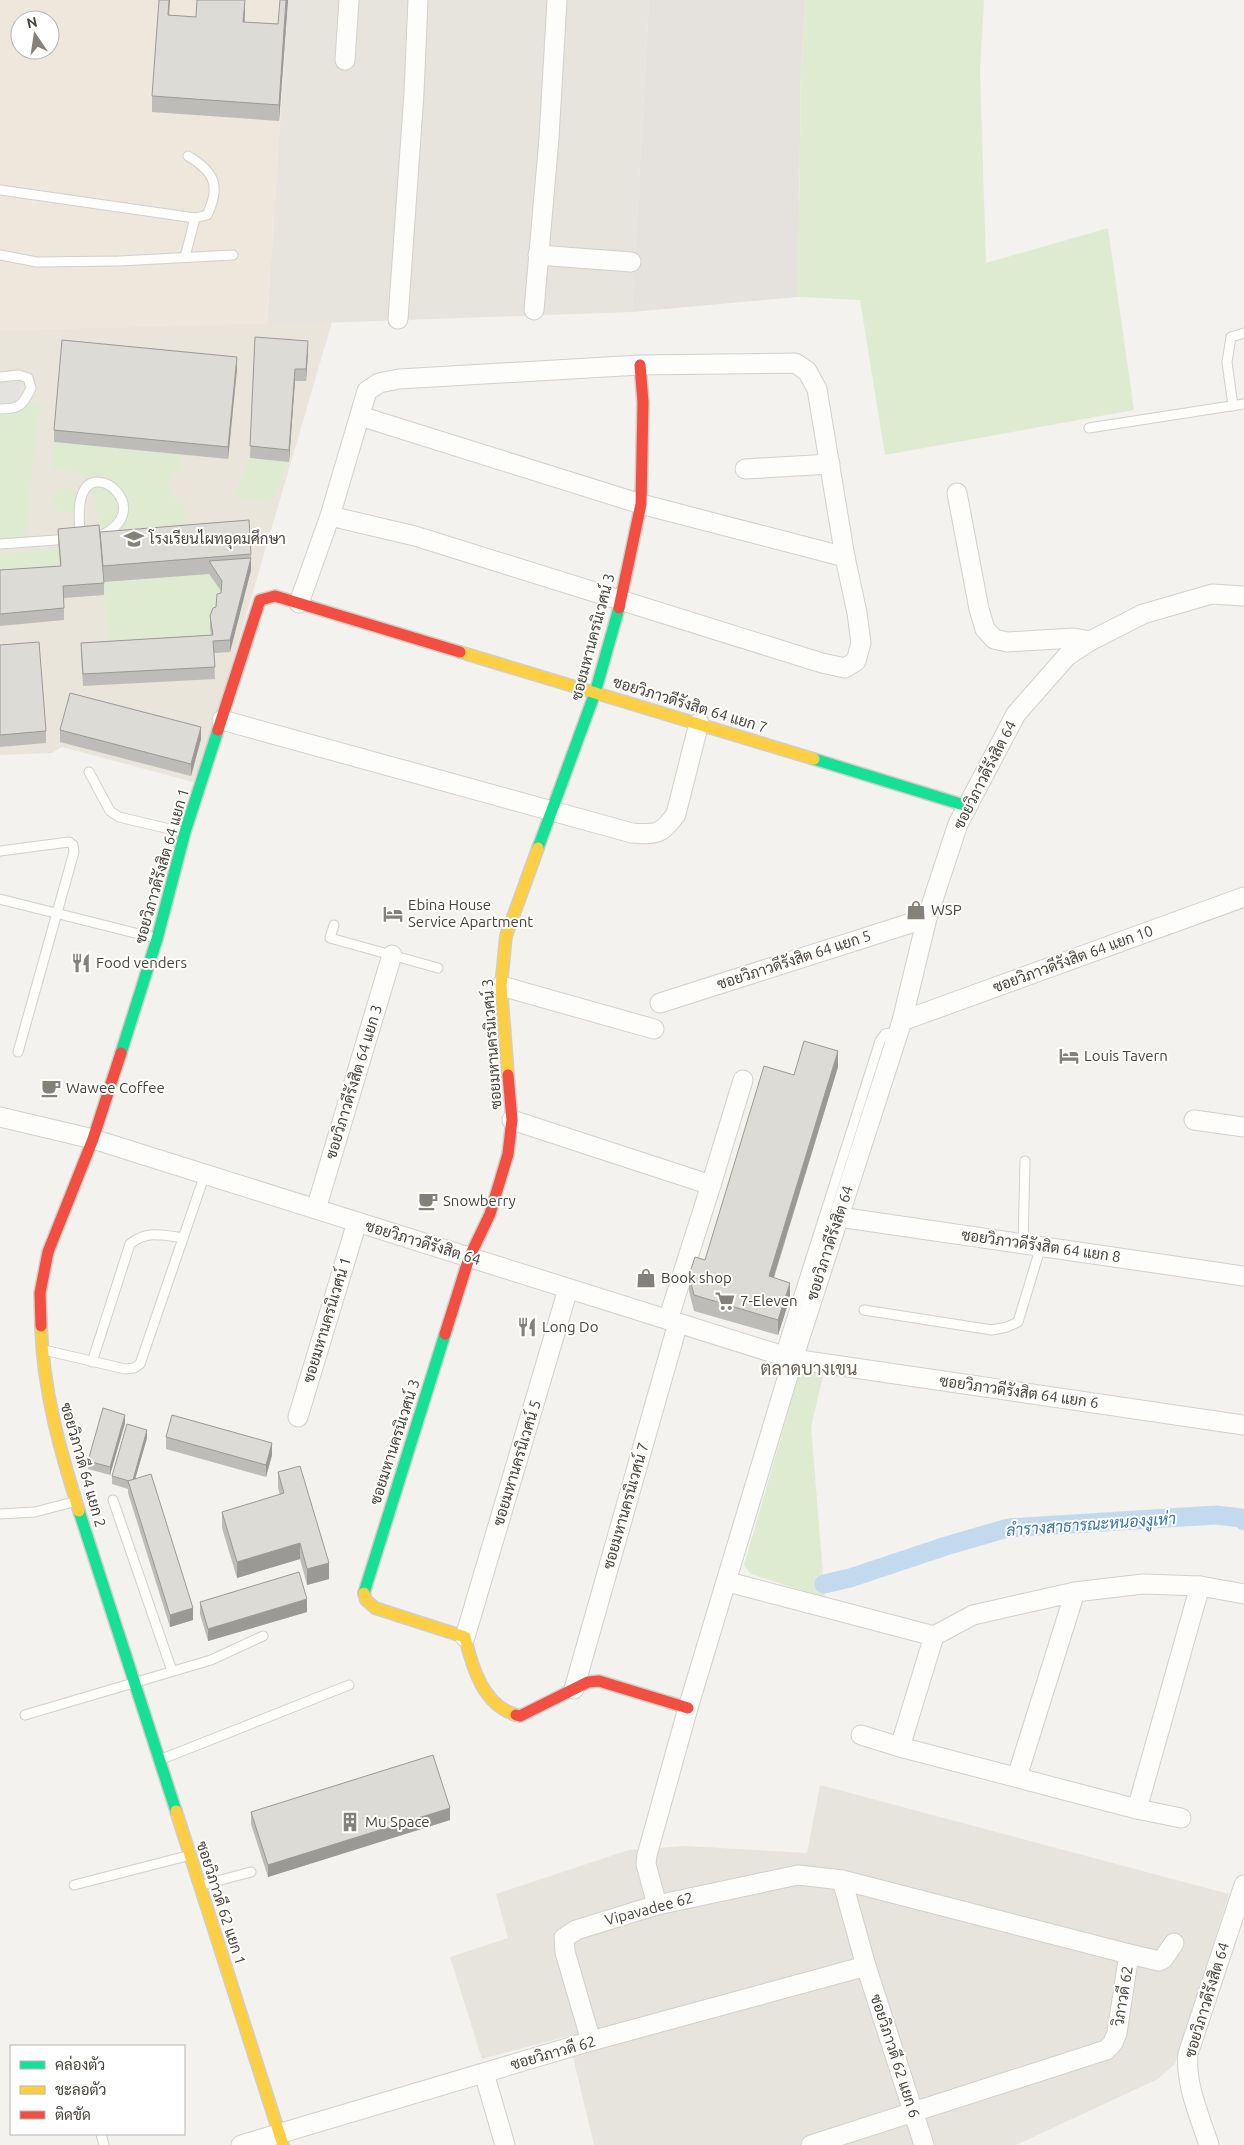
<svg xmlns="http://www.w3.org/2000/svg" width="1244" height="2145" font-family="Ubuntu,Sarabun,sans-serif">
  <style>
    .residential { fill: #e6e4dd }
    .commercial { fill: #ede7dc; fill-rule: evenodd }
    .industrial { fill: #e5e2de }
    .education { fill: #e9e5da }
    .green { fill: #dfebd1 }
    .parking { fill: #e5e3df }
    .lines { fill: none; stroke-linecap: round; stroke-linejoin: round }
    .canal { stroke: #c3d9ed; stroke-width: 19 }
    .lane-casing { stroke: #d1d0cc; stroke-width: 11 }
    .street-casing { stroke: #d1d0cc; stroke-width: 21 }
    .fast-casing { stroke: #d1cfc5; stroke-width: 14 }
    .slow-casing { stroke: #d1cfc5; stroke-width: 14 }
    .jam-casing { stroke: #d1cfc5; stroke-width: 14 }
    .lane { stroke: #fdfdfc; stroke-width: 9 }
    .street { stroke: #fdfdfc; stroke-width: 19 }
    .fast { stroke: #16e098; stroke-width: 11 }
    .slow { stroke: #ffcf43; stroke-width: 11 }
    .jam { stroke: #f24e42; stroke-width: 11 }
    .wall { fill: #bebcb8 }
    .shaded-wall { fill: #9b9996 }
    .building { fill: #dddbd6; stroke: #9b9996 }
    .labels { text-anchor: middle; stroke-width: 4; stroke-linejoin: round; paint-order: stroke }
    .poi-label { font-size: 15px; fill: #49443a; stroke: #fff; text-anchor: start }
    .street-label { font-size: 15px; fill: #49443a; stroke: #fff }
    .water-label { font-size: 16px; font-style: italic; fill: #3a74ad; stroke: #fff }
    .quarter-label { font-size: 18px; fill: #6b6352; stroke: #fff }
  </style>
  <rect width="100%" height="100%" fill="#f3f2ee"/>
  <g class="residential">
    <polygon points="288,0 649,0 632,312 267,325"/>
    <polygon points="820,1785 1229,1894 1175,2064 1158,2079 1016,2145 594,2145 568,2036 482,2059 450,1957 508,1938 496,1894 629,1850 686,1846 807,1853"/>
  </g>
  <path class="commercial" d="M0,0H288L267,325L0,331ZM20,20H50V50H20Z"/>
  <polygon class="industrial" points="649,0 806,0 801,64 798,297 632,312"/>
  <polygon class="education" points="332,322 197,783 62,747 52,753 0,755 0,331"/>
  <g class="green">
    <polygon points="806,0 984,0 980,70 986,263 1108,228 1134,410 885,455 860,300 798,297 801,64"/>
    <polygon points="20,402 40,404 25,537 0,539 0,403"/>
    <path d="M54,442L180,454L182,468C162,476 165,499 185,504V533L99,538C96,503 97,464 51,470Z"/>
    <polygon points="250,458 289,462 272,504 235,498"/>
    <circle cx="66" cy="501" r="13"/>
    <polygon points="59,549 61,578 0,583 0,554"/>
    <polygon points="209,573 222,593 213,647 110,653 103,582"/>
    <polygon points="801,1368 824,1372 811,1427 825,1598 751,1574 744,1565"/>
  </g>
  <polygon class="parking" points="0,373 21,373 20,402 0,403"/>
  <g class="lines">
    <polyline class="canal" points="824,1584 850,1578 946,1546 1008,1528 1216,1515 1241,1518 1244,1521"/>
    <defs>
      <g id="lane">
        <path d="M0,190L195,218L207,215C221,186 215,172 188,156"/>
        <polyline points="0,255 37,262 119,261 233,255"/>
        <polyline points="185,257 195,218"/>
        <path d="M0,377L19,375L28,378L31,388C23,405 20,409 0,409"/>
        <polyline points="1233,406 1227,362 1231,337 1244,333"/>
        <polyline points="1089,428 1244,404"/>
        <path d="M80,538C80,525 77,508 82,495C95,458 155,510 102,535"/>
        <polyline points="0,544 70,539"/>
        <polyline points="89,772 110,811 119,817 182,832"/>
        <polyline points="0,851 69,842 73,845 74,852 18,1052"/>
        <polyline points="0,899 155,938"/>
        <polyline points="334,925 330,938 438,968"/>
        <polyline points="1023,1244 1025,1161"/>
        <polyline points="864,1310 992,1330 1007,1327 1018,1322 1041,1246"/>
        <polyline points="44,1350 125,1369 134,1368 140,1364 205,1174"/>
        <polyline points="780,1355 880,1041 885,1034 898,1032"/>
        <path d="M92,1362L130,1244C146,1230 164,1235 183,1238"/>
        <polyline points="113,1500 172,1671"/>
        <polyline points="0,1514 35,1512 73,1502"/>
        <polyline points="25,1715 211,1660 263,1636"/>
        <polyline points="162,1759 349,1685"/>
        <polyline points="74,1885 187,1856"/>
        <polyline points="202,1885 251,1872"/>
        <polyline points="101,2134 104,2145"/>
      </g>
      <g id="street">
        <polyline points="345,60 349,0"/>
        <polyline points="538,255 631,262"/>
        <polyline points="534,310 549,138 557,0"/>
        <polyline points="398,319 414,93 418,0"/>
        <polyline points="360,416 641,504 845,557"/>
        <polyline points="745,469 830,464"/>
        <polyline points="957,493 979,609 985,629 994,639 1007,642 1074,638 1090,641"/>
        <polyline points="299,603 330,516 367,391 379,383 399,379 640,365 795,363 807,371 817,389 845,557 857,613 861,643 856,661 845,668 822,663 415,536 330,516"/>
        <path d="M222,720L632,833C657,835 662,834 676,814L699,723"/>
        <polyline points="501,986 654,1029"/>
        <polyline points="660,1003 927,918"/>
        <polyline points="902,1021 1244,897"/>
        <polyline points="0,1117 93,1139 793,1359 1244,1425"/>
        <polyline points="512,1120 711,1185 668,1320"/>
        <polyline points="1194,1120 1244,1127"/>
        <polyline points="711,1185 743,1080"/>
        <polyline points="316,1209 392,955"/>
        <polyline points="839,1217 1244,1276"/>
        <polyline points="298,1417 357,1222"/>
        <polyline points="728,1582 934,1636 973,1615 1075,1592 1143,1584 1200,1586 1244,1594"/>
        <polyline points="934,1636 900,1747 1137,1809 1181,1818"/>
        <polyline points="465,1637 568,1289"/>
        <polyline points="574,1689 678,1323"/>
        <polyline points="861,1735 900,1747"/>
        <polyline points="1017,1777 1075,1592"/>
        <polyline points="1137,1809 1200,1586"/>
        <polyline points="842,1880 866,1966 924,2145"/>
        <polyline points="657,1905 646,1864 647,1855 688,1708 793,1359 902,1021 927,918 958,824 1016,714 1067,656 1090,641 1143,614 1212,594 1244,596"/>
        <polyline points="1129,1954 1159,1961 1163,1959 1174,1943"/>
        <polyline points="591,2041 565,1952 564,1938 576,1930 657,1905 798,1875 842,1880 1129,1954 1117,2033 1113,2043 1106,2050 811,2145"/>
        <polyline points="484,2073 505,2145"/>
        <polyline points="241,2145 591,2041 866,1966"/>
        <path d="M1209,2145C1200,2117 1185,2084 1188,2054L1244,1885"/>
      </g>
      <g id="fast">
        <polyline points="814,759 967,806"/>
        <polyline points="538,848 595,693 619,608"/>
        <polyline points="121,1053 157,939 185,832 218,730"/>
        <polyline points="79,1511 176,1811"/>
        <polyline points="364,1593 445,1334"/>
      </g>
      <g id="slow">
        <polyline points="460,652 814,759"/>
        <polyline points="508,1075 501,986 506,936 538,848"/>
        <path d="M41,1326C43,1390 60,1450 79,1511"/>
        <path d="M364,1593L366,1600L375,1608L465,1637C472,1667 483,1705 516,1715"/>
        <polyline points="176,1811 283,2145"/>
      </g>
      <g id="jam">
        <polyline points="619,608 641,504 643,402 640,365"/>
        <polyline points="218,730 260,600 275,596 460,652"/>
        <polyline points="41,1326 40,1293 48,1252 93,1139 121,1053"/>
        <polyline points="445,1334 469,1258 490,1214 508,1154 512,1120 508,1075"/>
        <polyline points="516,1715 520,1716 588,1682 599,1681 688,1708"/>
      </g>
    </defs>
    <use href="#lane" class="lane-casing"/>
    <use href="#street" class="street-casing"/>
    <use href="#fast" class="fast-casing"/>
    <use href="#slow" class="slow-casing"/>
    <use href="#jam" class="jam-casing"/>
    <use href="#lane" class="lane"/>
    <use href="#street" class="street"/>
    <use href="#fast" class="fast"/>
    <use href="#slow" class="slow"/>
    <use href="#jam" class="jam"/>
  </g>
  <g class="wall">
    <polygon points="245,0 245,22 278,24 280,0 288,0 279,121 152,112 152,96 169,15 196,17"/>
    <polygon points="255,337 308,353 306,381 295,381 289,462 250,458"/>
    <polygon points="237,369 228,459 54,442 54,430"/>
    <polygon points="58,529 100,535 251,554 251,570 230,652 214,653 215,679 83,686 81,655 81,643 211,635 210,628 210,616 216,607 221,591 209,574 104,582 104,595 64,598 64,620 0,626 0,570 60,566 58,541"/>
    <polygon points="0,645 46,731 46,743 0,747"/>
    <polygon points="60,730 201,739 191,776 60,742"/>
    <polygon points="838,1067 774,1278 790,1298 778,1335 694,1311 689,1291 689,1275 705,1260 794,1075"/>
    <polygon points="125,1423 110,1475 88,1469 88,1461"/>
    <polygon points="166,1437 272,1455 266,1477 166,1449"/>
    <polygon points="147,1438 135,1479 193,1620 170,1627 128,1493 128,1489 112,1484 112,1476"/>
    <polygon points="278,1472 329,1579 307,1585 300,1559 237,1578 222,1528 222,1512 280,1495 278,1488"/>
    <polygon points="200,1602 307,1612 208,1641 200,1614"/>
    <polygon points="251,1812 450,1820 268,1877 251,1824"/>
  </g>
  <g class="shaded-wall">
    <polygon points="169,0 170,0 168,31 168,15"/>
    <polygon points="245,0 245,10 243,38 243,22"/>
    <polygon points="286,0 288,0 279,121 279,105"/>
    <polygon points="308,341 308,353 306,381 306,369"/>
    <polygon points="237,357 237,369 228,459 228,447"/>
    <polygon points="295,369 295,381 289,462 289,450"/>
    <polygon points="251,558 251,570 230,652 230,640"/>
    <polygon points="201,727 201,739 191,776 191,764"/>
    <polygon points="838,1051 838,1067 769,1292 769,1276"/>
    <polygon points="790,1283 790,1298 778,1335 778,1320"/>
    <polygon points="125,1415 125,1423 110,1475 110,1467"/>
    <polygon points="147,1430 147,1438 132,1490 132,1482"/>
    <polygon points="272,1443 272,1455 266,1477 266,1465"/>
    <polygon points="300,1543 300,1559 237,1578 237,1562"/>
    <polygon points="329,1563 329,1579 307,1585 307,1569"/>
    <polygon points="307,1599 307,1612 208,1641 208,1629"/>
    <polygon points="193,1608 193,1620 170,1627 170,1615"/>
    <polygon points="450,1808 450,1820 268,1877 268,1865"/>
  </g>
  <g class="building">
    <polygon points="159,0 169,0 168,15 196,17 197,0 245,0 243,22 278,24 280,0 286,0 279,105 152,96"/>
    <polygon points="255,337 308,341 306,369 295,369 289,450 250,446"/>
    <polygon points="62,340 237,357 228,447 54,430"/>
    <polygon points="249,520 251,554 103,566 100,532"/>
    <polygon points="99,525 104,583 63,586 64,608 0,614 0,570 61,566 58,529"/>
    <polygon points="251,558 230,640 213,641 215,667 83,674 81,643 213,635 210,616 213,608 216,607 217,594 221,593 222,581 209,561"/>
    <polygon points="39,642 46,731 0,735 0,645"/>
    <polygon points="70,693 201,727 191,764 60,730"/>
    <polygon points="804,1041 838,1051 769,1276 790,1283 778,1320 694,1295 689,1275 695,1257 705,1260 764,1066 794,1075"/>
    <polygon points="103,1408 125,1415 110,1467 88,1461"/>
    <polygon points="172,1415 272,1443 266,1465 166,1437"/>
    <polygon points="127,1424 147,1430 133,1480 129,1481 112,1476"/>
    <polygon points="300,1466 329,1563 307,1569 300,1543 237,1562 222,1512 284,1493 278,1472"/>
    <polygon points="151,1474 193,1608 170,1615 128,1481"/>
    <polygon points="299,1572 307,1599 208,1629 200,1602"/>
    <polygon points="433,1755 450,1808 268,1865 251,1812"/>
  </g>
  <defs>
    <symbol id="school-bare" viewBox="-9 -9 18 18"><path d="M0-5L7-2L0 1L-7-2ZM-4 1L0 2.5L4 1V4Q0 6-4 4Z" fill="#848179" stroke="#fff" stroke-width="2.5" paint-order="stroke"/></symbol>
    <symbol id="shop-bare" viewBox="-9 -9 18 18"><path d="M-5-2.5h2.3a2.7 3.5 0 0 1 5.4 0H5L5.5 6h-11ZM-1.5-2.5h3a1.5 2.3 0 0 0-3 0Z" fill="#848179" stroke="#fff" stroke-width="2.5" paint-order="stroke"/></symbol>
    <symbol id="hotel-bare" viewBox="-9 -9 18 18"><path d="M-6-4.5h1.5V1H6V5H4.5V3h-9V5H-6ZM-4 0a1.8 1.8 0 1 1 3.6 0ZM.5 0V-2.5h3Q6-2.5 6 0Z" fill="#848179" stroke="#fff" stroke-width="2.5" paint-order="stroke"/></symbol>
    <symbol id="restaurant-bare" viewBox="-9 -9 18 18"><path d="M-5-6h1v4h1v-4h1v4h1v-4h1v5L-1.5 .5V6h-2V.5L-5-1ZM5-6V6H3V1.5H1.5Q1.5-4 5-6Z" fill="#848179" stroke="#fff" stroke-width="2.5" paint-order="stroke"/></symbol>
    <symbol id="cafe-bare" viewBox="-9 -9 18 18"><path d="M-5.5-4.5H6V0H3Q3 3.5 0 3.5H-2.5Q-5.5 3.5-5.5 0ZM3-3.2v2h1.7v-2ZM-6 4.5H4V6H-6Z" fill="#848179" stroke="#fff" stroke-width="2.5" paint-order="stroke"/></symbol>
    <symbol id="supermarket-bare" viewBox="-9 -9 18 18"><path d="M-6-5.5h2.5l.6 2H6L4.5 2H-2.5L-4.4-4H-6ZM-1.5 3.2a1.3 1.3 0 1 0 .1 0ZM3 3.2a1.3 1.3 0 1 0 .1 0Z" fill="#848179" stroke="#fff" stroke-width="2.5" paint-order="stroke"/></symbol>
    <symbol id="building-bare" viewBox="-9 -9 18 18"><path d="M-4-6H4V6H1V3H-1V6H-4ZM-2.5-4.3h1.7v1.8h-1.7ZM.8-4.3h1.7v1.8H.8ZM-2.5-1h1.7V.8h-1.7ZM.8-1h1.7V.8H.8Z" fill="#848179" stroke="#fff" stroke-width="2.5" paint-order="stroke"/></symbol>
  </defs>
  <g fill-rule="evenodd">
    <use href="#school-bare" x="120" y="525" width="28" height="28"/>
    <use href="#shop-bare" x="902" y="896" width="28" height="28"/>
    <use href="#hotel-bare" x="379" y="900" width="28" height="28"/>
    <use href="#restaurant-bare" x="67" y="949" width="28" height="28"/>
    <use href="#hotel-bare" x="1055" y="1042" width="28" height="28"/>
    <use href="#cafe-bare" x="37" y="1074" width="28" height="28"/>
    <use href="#cafe-bare" x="414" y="1187" width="28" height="28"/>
    <use href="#shop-bare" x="632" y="1264" width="28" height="28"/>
    <use href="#supermarket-bare" x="711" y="1287" width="28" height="28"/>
    <use href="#restaurant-bare" x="513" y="1313" width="28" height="28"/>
    <use href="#building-bare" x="336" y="1808" width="28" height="28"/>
  </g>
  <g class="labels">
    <g class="poi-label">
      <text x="149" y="544">โรงเรียนไผทอุดมศึกษา</text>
      <text x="408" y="910">Ebina House<tspan x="408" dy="17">Service Apartment</tspan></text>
      <text x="931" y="915">WSP</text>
      <text x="96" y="968">Food venders</text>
      <text x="1084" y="1061">Louis Tavern</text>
      <text x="66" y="1093">Wawee Coffee</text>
      <text x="443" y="1206">Snowberry</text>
      <text x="661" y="1283">Book shop</text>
      <text x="740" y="1306">7-Eleven</text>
      <text x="542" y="1332">Long Do</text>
      <text x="365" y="1827">Mu Space</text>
    </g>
    <g class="street-label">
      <text transform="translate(593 637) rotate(-75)" y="5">ซอยมหานครนิเวศน์ 3</text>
      <text transform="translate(690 705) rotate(17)" y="5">ซอยวิภาวดีรังสิต 64 แยก 7</text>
      <text transform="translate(985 775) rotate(-63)" y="5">ซอยวิภาวดีรังสิต 64</text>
      <text transform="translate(162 866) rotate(-74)" y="5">ซอยวิภาวดีรังสิต 64 แยก 1</text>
      <text transform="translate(1073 959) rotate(-20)" y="5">ซอยวิภาวดีรังสิต 64 แยก 10</text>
      <text transform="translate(794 960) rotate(-18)" y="5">ซอยวิภาวดีรังสิต 64 แยก 5</text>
      <text transform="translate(492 1044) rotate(-94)" y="5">ซอยมหานครนิเวศน์ 3</text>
      <text transform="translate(354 1082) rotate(-73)" y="5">ซอยวิภาวดีรังสิต 64 แยก 3</text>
      <text transform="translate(423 1243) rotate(17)" y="5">ซอยวิภาวดีรังสิต 64</text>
      <text transform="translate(830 1243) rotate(-72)" y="5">ซอยวิภาวดีรังสิต 64</text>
      <text transform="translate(1041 1246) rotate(8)" y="5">ซอยวิภาวดีรังสิต 64 แยก 8</text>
      <text transform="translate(327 1320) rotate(-73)" y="5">ซอยมหานครนิเวศน์ 1</text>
      <text transform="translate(1019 1392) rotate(8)" y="5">ซอยวิภาวดีรังสิต 64 แยก 6</text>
      <text transform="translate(395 1442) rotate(-72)" y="5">ซอยมหานครนิเวศน์ 3</text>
      <text transform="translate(517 1463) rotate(-73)" y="5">ซอยมหานครนิเวศน์ 5</text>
      <text transform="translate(83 1465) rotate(74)" y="5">ซอยวิภาวดี 64 แยก 2</text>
      <text transform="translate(626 1506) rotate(-74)" y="5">ซอยมหานครนิเวศน์ 7</text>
      <text transform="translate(221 1903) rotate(72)" y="5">ซอยวิภาวดี 62 แยก 1</text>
      <text transform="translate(649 1909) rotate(-15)" y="5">Vipavadee 62</text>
      <text transform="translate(1123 1996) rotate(-81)" y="5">วิภาวดี 62</text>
      <text transform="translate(1207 2000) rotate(-73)" y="5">ซอยวิภาวดีรังสิต 64</text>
      <text transform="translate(553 2053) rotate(-16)" y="5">ซอยวิภาวดี 62</text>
      <text transform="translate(895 2056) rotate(72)" y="5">ซอยวิภาวดี 62 แยก 6</text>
    </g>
    <g class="water-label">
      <text transform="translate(1091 1524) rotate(-4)" y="6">ลำรางสาธารณะหนองงูเห่า</text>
    </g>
    <g class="quarter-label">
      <text x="809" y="1375">ตลาดบางเขน</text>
    </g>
  </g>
  <rect x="10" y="2045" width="175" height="90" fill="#ffffff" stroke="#b6b4b0"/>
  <rect x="20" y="2061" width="25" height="8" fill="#16e098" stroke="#b6b4b0"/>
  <text x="55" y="2070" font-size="15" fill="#49443a">คล่องตัว</text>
  <rect x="20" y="2086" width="25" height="8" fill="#ffcf43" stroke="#b6b4b0"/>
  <text x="55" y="2095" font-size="15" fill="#49443a">ชะลอตัว</text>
  <rect x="20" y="2111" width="25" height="8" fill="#f24e42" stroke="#b6b4b0"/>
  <text x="55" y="2120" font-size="15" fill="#49443a">ติดขัด</text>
  <g transform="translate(35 35) rotate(347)"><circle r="24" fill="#ffffff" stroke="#b6b4b0"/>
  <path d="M0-4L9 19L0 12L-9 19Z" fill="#848179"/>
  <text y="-8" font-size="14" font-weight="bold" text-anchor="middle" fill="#49443a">N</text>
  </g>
</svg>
